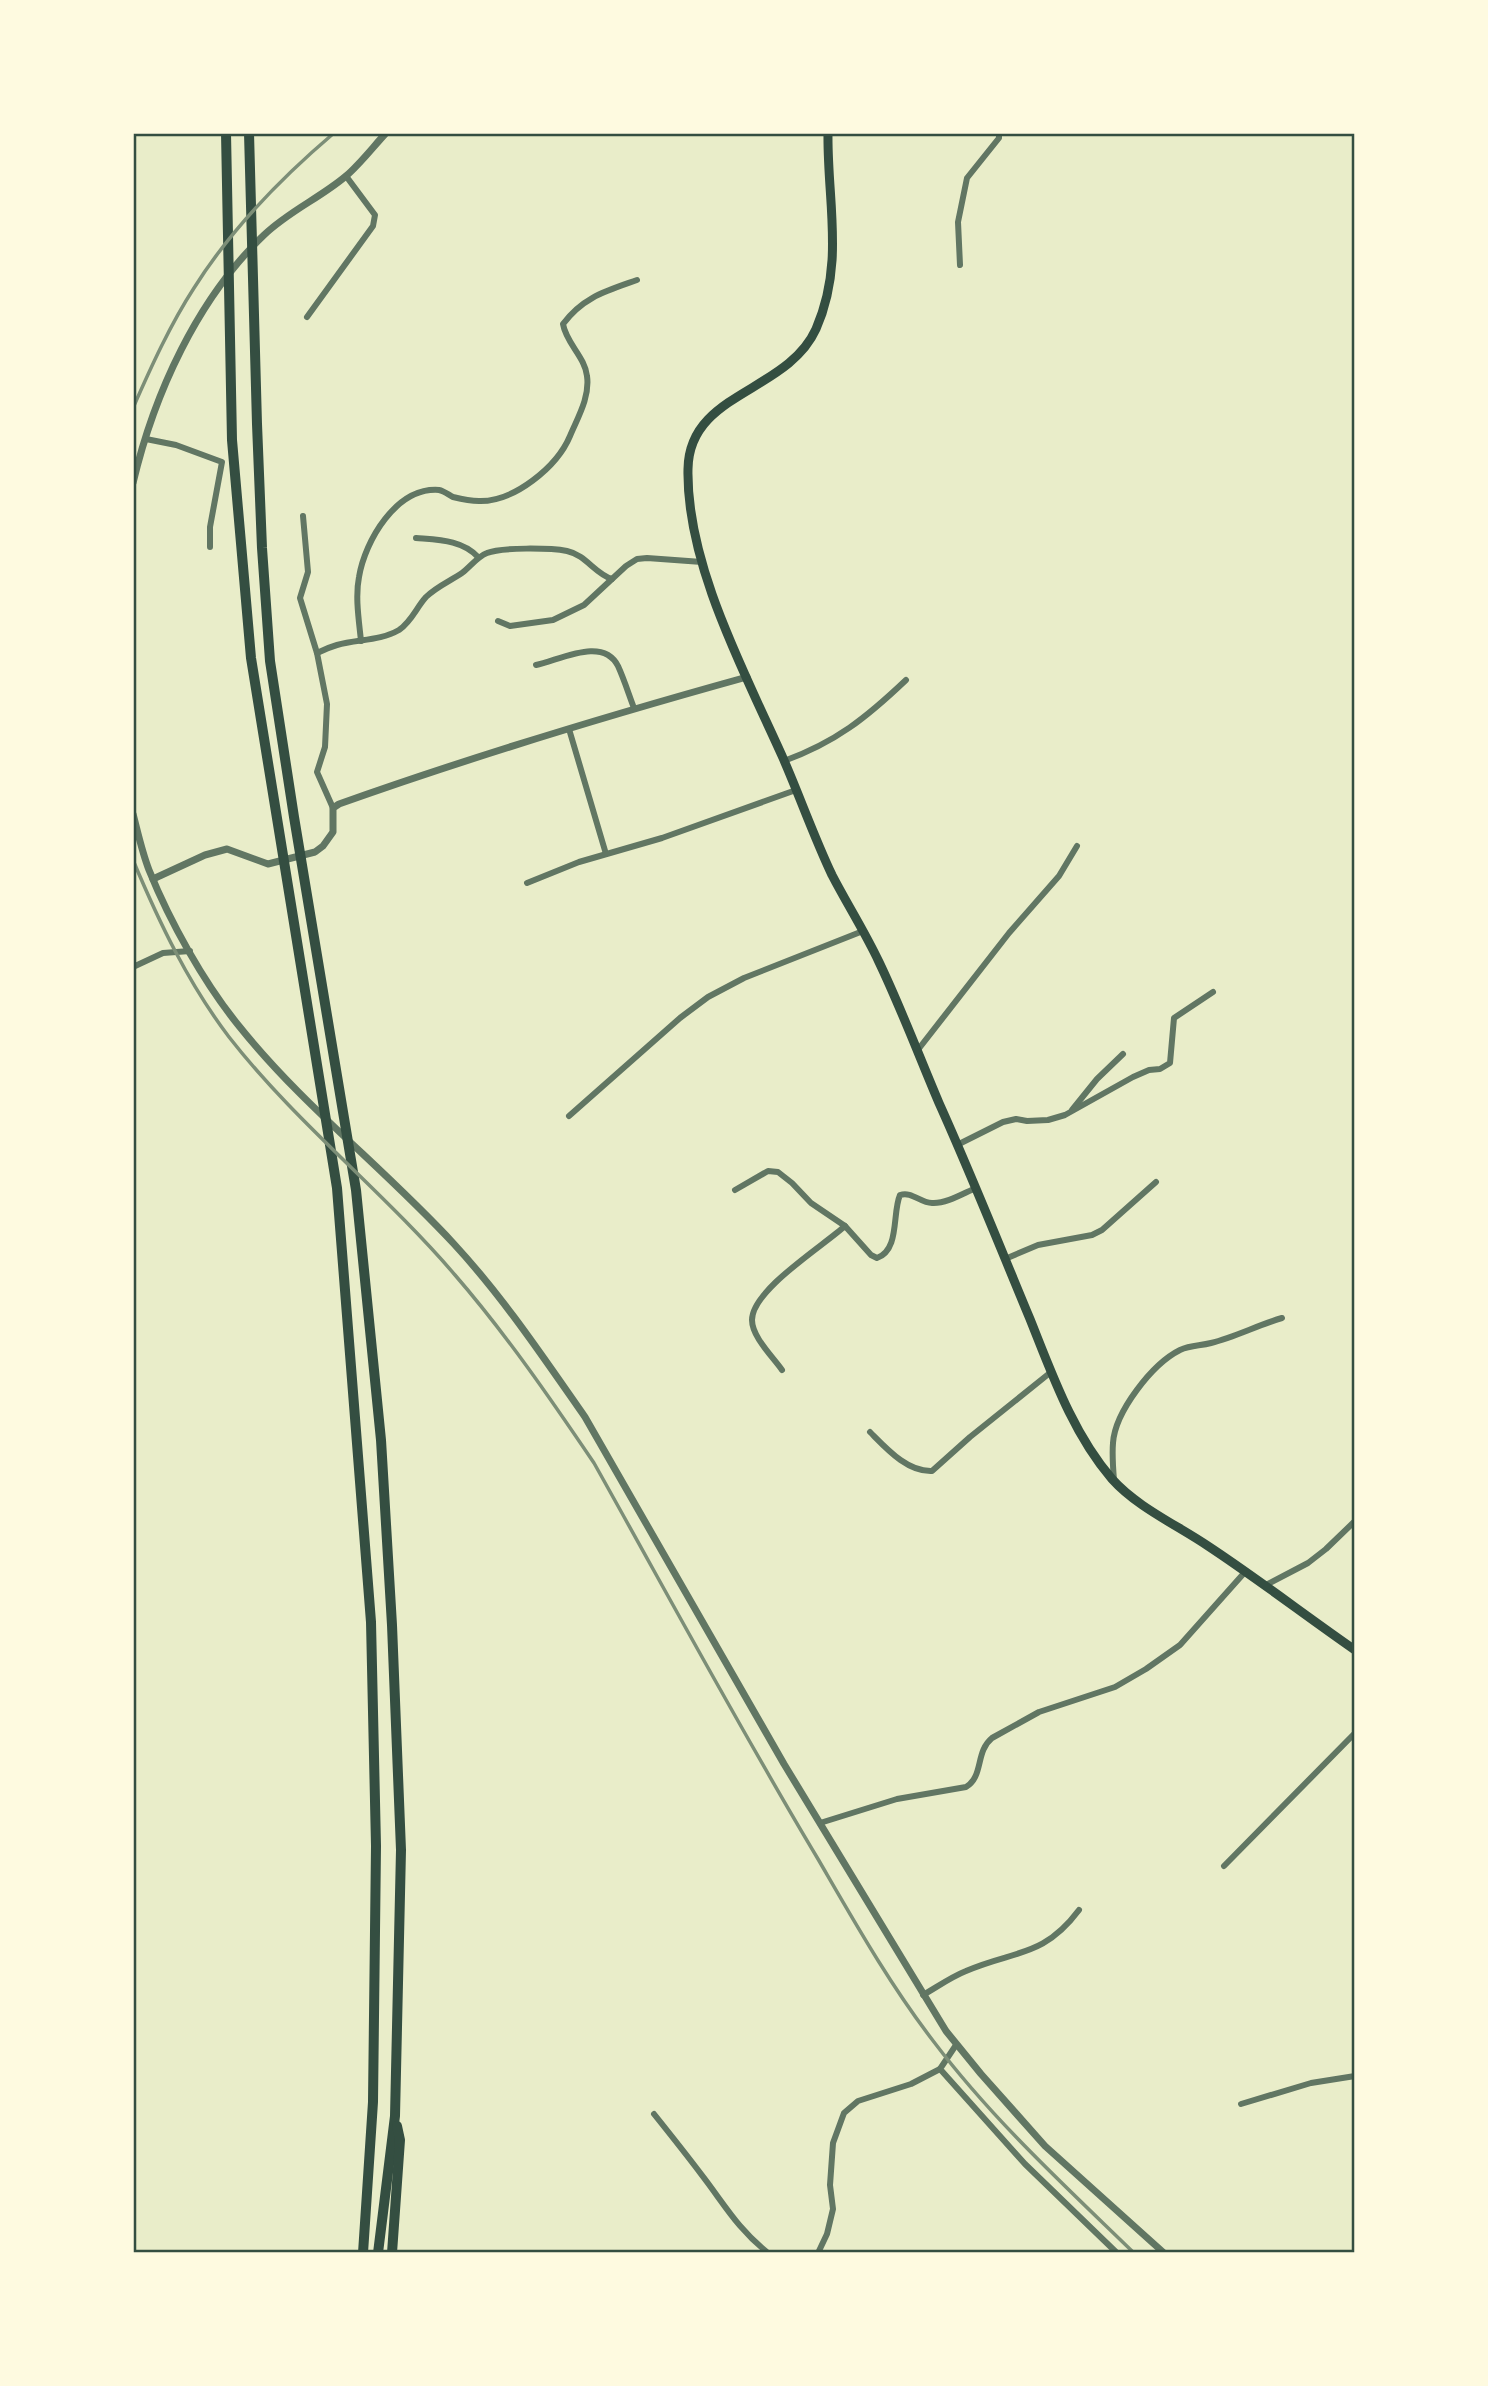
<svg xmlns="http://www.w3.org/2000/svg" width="1488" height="2386" font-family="Karla,sans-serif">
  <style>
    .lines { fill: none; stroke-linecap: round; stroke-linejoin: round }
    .minor { stroke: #617663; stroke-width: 6 }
    .tertiary { stroke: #617663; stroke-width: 7 }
    .primary { stroke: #344e41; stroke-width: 9 }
    .motorway { stroke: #344e41; stroke-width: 10 }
    .rail { stroke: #7c8e77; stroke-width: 3.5 }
    .neatline { fill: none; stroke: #344e41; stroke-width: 2.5 }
  </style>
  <rect width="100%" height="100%" fill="#e9edc9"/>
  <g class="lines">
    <g class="minor">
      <polyline points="960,265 958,222 967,178 999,138 999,133"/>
      <polyline points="307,317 373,226 375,215 346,176"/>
      <polyline points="146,439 176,445 222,462 210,527 210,547"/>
      <polyline points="303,516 308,572 300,598 317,653 327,704 325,747 317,772 333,808"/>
      <path d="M416,538C439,540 462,540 478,557"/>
      <polyline points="498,621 510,626 553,620 584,605 626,566 637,559 647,558 702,562"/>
      <path d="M361,641C359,621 355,597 359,577C365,541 396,487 439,490C444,491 449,495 453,497C461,499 472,501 479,501C514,502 557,467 570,436C578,417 590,397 587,376C585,357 566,343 563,324C583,297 606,291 637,280"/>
      <path d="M317,653C323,650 330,647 337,645C357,639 380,641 399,630C412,621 416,608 426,597C436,587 450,581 462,573C471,566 477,557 487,553C501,547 551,548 567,551C586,555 595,574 612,579"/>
      <path d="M536,665C560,660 603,636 618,666C624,679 629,695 634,708"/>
      <polyline points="569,729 606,854"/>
      <path d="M784,761C836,742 866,718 906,680"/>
      <polyline points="527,883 579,862 662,838 796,790"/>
      <polyline points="133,967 163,953 190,951"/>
      <polyline points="917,1051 1009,933 1059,876 1077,846"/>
      <polyline points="1072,1110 1097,1079 1123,1054"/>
      <polyline points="569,1116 680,1018 708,997 744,978 863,931"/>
      <polyline points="957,1145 1003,1122 1016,1119 1027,1121 1048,1120 1065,1115 1133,1077 1149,1070 1160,1069 1170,1063 1174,1018 1213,992"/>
      <path d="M735,1190L768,1171L778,1172L792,1183L811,1203L845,1226L871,1255L877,1258C900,1250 892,1213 900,1195C912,1191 920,1203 932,1203C946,1204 964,1193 976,1188"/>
      <polyline points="1005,1259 1038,1245 1092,1235 1102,1230 1156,1182"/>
      <path d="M782,1370C773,1357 752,1337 752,1320C752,1290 823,1246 845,1226"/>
      <path d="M870,1432C886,1448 907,1472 932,1471L970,1437L1051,1372"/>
      <path d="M1114,1480C1113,1468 1112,1455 1113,1443C1115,1412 1152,1364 1180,1350C1191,1345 1200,1346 1211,1343C1235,1337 1258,1325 1282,1318"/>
      <polyline points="1264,1586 1308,1563 1326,1549 1355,1521"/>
      <path d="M820,1823L897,1799L966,1787C984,1776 975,1752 992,1738L1039,1712L1115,1687L1146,1669L1180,1645L1245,1572"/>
      <polyline points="1224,1866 1355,1733"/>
      <path d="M923,1995C937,1987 951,1977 966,1971C1014,1950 1043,1958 1079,1910"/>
      <polyline points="956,2045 940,2069 1025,2164 1117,2253"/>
      <polyline points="1241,2104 1311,2083 1355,2076"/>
      <path d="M654,2114C670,2134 686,2154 701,2174C725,2205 737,2228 768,2253"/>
      <polyline points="818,2253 827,2234 833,2209 830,2185 833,2143 844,2113 858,2101 911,2084 940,2069"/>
    </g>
    <g class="tertiary">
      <path d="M133,483C154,394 197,299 264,235C289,211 320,198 346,176C360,164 373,147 386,133"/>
      <path d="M133,814C138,833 142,852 149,870C170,922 204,983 239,1026C303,1106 385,1169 454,1244C503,1297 543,1357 585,1417L784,1764L946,2031L981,2074L1045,2146L1164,2253"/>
      <path d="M153,879L205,855L227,849L268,864L315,852L323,846L333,832V808L339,804C474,756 610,715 747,677"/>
    </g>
    <path class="primary" d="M828,133C827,201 845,263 816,329C787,393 689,392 688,469C686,564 745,673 783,758C800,797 814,837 832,875C847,904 865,932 879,962C901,1008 919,1056 939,1103C971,1174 1000,1247 1030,1319C1052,1374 1073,1434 1112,1479C1137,1507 1177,1525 1208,1546C1258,1579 1306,1616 1355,1650"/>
    <g class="motorway">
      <polyline points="226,133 232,440 251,658 337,1188 371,1622 376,1846 373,2102 363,2253"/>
      <polyline points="249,133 257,424 262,548 270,661 294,817 356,1190 381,1440 392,1625 401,1850 395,2116 378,2253"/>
      <polyline points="392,2253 400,2140 397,2126"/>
    </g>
    <g class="rail">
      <path d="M133,408C151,367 170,325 194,288C231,229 281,178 334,133"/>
      <path d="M133,860C159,922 188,983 229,1037C296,1123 384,1192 455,1275C506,1334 550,1398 594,1463C668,1595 740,1729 818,1859C854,1921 890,1985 934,2042C993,2120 1065,2186 1134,2253"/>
    </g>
  </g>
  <rect width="1488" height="2386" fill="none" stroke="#fefae0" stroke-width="270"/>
  <rect x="135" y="135" width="1218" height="2116" class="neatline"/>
</svg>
